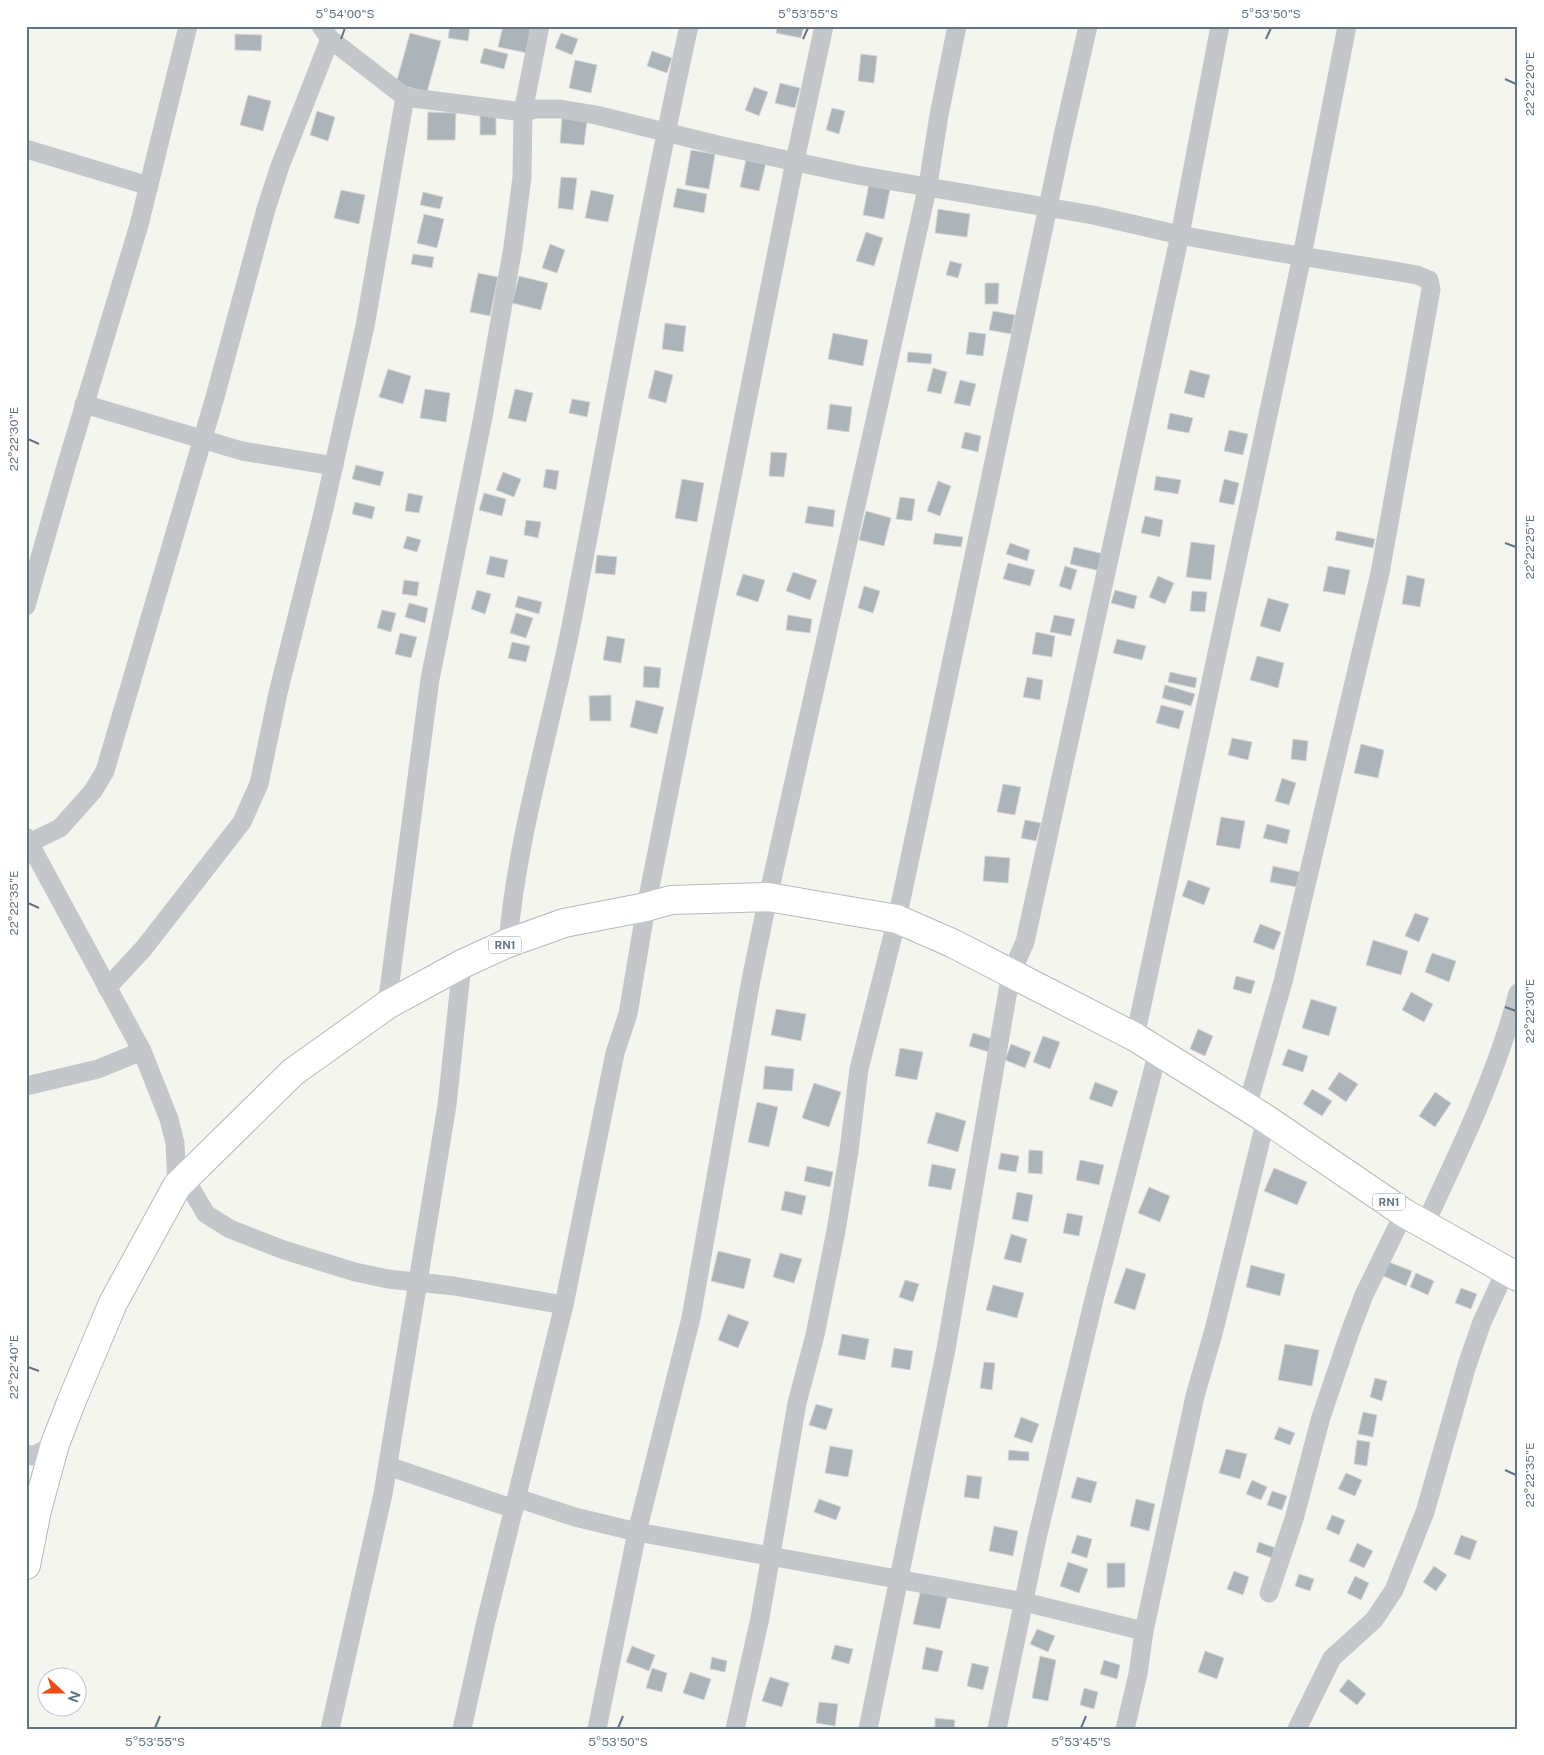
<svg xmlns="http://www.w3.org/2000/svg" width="1544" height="1755" font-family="'Public Sans',sans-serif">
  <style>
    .building { fill: #acb4b9; stroke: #d6d6d3 }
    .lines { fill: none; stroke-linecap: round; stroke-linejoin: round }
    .trunk-casing { stroke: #b6b9bc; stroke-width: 30 }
    .minor { stroke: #c4c7ca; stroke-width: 19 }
    .trunk { stroke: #fff; stroke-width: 28 }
    .ticks { fill: none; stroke: #627483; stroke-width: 2 }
    .labels { text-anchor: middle; stroke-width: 5; stroke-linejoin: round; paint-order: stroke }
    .shield { fill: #fff; stroke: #919ea8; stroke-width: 1 }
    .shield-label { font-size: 11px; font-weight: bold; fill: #627483 }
    .neatline { fill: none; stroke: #627483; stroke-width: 2 }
    .ticks-label { font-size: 12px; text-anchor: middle; fill: #627483 }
  </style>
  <rect width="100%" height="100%" fill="#f5f5f0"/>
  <g class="building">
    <polygon points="450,26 470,26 468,41 448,38"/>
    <polygon points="503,26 532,28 527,53 498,47"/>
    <polygon points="777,26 804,26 801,38 776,33"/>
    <polygon points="410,33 441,41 427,92 396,84"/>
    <polygon points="561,33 578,39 572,55 555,48"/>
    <polygon points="235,34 262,35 261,51 235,50"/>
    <polygon points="484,48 508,54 504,69 480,63"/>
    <polygon points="652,51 672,58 667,73 647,66"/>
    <polygon points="861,54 877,56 874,83 858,81"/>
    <polygon points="575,60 597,65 591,93 569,88"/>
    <polygon points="780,83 800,88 795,108 775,103"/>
    <polygon points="754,87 768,92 759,116 745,110"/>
    <polygon points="248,95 271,101 263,131 240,125"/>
    <polygon points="832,108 845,111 839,134 826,130"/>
    <rect x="480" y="110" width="16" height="25"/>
    <polygon points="317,111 335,117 328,141 310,135"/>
    <polygon points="428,112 456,113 455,140 427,140"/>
    <polygon points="562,117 587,120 584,145 560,143"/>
    <polygon points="691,150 715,154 709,189 685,185"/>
    <polygon points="747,155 767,159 759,191 740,187"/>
    <polygon points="561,177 577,178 573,210 558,208"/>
    <polygon points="869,184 890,189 884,219 863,215"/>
    <polygon points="677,188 707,194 704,213 673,207"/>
    <polygon points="341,190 365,195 359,224 334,218"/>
    <polygon points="591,190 614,195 608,222 585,218"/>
    <polygon points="423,192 443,197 440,209 420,205"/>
    <polygon points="938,209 970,214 967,237 935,233"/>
    <polygon points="424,214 444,219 437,248 417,243"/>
    <polygon points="866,232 883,238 874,266 856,261"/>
    <polygon points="550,244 565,250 557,273 542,268"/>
    <polygon points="413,254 434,257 432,268 411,264"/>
    <polygon points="950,261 962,264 958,278 946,275"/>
    <polygon points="478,273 498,277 490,316 470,312"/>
    <polygon points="519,276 548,283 541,310 512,303"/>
    <polygon points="985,283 999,283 998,304 985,304"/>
    <polygon points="993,311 1015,315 1011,334 989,330"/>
    <polygon points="665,323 686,326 683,352 662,349"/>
    <polygon points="969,332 986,334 983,356 966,354"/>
    <polygon points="833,333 868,340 863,366 828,359"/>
    <polygon points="908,352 932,354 931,364 907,362"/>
    <polygon points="933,368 947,372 941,394 927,391"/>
    <polygon points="388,369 411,376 403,404 379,397"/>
    <polygon points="655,370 673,375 666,403 648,398"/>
    <polygon points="1190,370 1210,375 1204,398 1184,393"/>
    <polygon points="960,380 976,384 970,406 954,403"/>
    <polygon points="425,389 450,393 446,422 420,418"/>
    <polygon points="515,389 533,393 526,422 508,418"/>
    <polygon points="572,399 590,402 587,417 569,413"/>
    <polygon points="830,404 852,407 849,432 827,429"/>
    <polygon points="1170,413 1193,418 1189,433 1167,429"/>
    <polygon points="1229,430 1248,434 1243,455 1224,451"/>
    <polygon points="965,432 981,436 978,452 961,448"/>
    <polygon points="771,452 787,453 784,477 769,476"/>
    <polygon points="356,465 384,472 380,486 352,479"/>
    <polygon points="546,469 559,471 556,490 543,487"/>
    <polygon points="503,472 521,479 514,497 496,490"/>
    <polygon points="1156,476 1181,480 1178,494 1154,490"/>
    <polygon points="682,479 704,483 697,522 675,518"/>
    <polygon points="1224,479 1239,483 1234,505 1219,502"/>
    <polygon points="938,481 951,486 940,516 927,511"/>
    <polygon points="408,493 423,496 419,513 405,511"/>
    <polygon points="484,493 506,499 502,516 479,510"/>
    <polygon points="900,497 915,499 912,521 896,519"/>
    <polygon points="355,502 375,507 372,519 352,514"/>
    <polygon points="808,506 835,510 833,527 805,523"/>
    <polygon points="866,511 891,518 884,546 859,540"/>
    <polygon points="1145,516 1163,520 1160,537 1141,533"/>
    <polygon points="526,520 541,522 538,538 524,535"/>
    <polygon points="1337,531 1375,539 1373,548 1335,540"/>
    <polygon points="935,533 963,537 961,547 933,544"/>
    <polygon points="407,536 421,540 417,552 403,548"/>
    <polygon points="1191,542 1215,545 1211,580 1186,577"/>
    <polygon points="1010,543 1030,550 1027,561 1006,554"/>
    <polygon points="1074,547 1104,554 1100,571 1070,564"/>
    <polygon points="597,555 617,557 615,575 595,573"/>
    <polygon points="490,556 508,560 504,578 486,574"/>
    <polygon points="1008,563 1035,570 1030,586 1003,579"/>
    <polygon points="1065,566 1077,570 1071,590 1059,586"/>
    <polygon points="1328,566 1350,570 1345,595 1323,591"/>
    <polygon points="793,572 817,580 810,600 786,591"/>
    <polygon points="743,574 765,580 758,602 736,595"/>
    <polygon points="1407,575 1425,579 1420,607 1402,604"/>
    <polygon points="1158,576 1174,583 1165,604 1149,597"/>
    <polygon points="404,580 419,582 417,596 402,594"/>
    <polygon points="864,586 880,591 873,613 858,608"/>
    <polygon points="477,590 491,594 485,614 471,609"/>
    <polygon points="1115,590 1137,596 1134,609 1111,603"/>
    <polygon points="1192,591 1207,592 1205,612 1190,611"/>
    <polygon points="518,596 542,602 539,614 515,607"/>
    <polygon points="1268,598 1289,604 1280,632 1260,626"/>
    <polygon points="409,603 428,608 425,623 405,617"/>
    <polygon points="382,610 396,613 391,632 377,628"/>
    <polygon points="516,613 533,618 526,638 510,633"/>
    <polygon points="788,615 812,619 810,633 786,630"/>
    <polygon points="1054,615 1075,619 1071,636 1050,632"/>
    <polygon points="1036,632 1055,636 1052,657 1032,654"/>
    <polygon points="400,633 417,637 411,658 395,654"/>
    <polygon points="607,636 625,639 621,663 603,660"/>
    <polygon points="1117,639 1146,646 1142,660 1113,653"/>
    <polygon points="512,642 530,646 526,662 508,658"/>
    <polygon points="1257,656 1284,663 1278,688 1250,680"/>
    <polygon points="644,666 661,668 659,688 643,687"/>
    <polygon points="1170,672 1197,678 1195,688 1168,682"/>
    <polygon points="1027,677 1043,680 1040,700 1023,697"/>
    <polygon points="1165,685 1195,694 1191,706 1162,698"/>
    <polygon points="611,695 611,721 590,721 589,696"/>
    <polygon points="636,700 664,707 657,734 630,727"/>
    <polygon points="1161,705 1184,711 1179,729 1156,723"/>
    <polygon points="1232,738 1252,742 1248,760 1228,755"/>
    <polygon points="1293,739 1308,741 1306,761 1291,759"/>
    <polygon points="1361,744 1384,750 1378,778 1354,773"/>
    <polygon points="1282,778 1296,783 1289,805 1275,801"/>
    <polygon points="1003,784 1021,787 1015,815 997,812"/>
    <polygon points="1221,817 1245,821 1240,849 1216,845"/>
    <polygon points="1025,820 1041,823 1036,841 1021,838"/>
    <polygon points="1267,824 1290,830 1287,844 1263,838"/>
    <polygon points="985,856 1010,858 1008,883 983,881"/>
    <polygon points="1273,866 1300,872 1296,887 1270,882"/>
    <polygon points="1188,880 1210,888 1204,905 1182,896"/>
    <polygon points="1415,913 1429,918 1419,942 1405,936"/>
    <polygon points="1260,924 1281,932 1274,950 1253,942"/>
    <polygon points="1373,940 1408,951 1401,975 1366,965"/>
    <polygon points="1432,953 1456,961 1449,982 1425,972"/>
    <polygon points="1236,976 1255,981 1251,994 1233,989"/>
    <polygon points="1411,992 1433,1004 1424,1022 1402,1010"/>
    <polygon points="1311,999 1337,1007 1329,1036 1302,1028"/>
    <polygon points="776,1009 806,1014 801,1041 771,1035"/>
    <polygon points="1198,1029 1213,1036 1205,1056 1190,1049"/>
    <polygon points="973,1033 993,1039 989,1052 969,1046"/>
    <polygon points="1043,1036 1060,1042 1050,1069 1033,1062"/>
    <polygon points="1011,1044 1031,1052 1025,1068 1005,1060"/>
    <polygon points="900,1048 923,1052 917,1080 895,1076"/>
    <polygon points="1288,1049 1308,1056 1303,1072 1282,1065"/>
    <polygon points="765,1066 794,1069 792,1091 763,1089"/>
    <polygon points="1339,1072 1358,1084 1346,1102 1328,1089"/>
    <polygon points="1095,1082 1118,1091 1112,1107 1089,1099"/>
    <polygon points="814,1083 841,1092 829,1127 802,1118"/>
    <polygon points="1312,1089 1332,1101 1322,1116 1303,1104"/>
    <polygon points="1435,1092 1451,1103 1435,1127 1419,1116"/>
    <polygon points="757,1102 778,1107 769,1147 748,1142"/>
    <polygon points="936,1112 966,1121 958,1152 927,1143"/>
    <polygon points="1029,1150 1043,1151 1042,1174 1028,1173"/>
    <polygon points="1001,1153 1019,1156 1016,1172 998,1169"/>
    <polygon points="1080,1160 1104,1165 1099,1185 1076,1180"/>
    <polygon points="932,1164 956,1169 951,1190 928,1186"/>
    <polygon points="807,1166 833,1172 830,1187 804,1181"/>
    <polygon points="1274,1168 1307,1182 1297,1205 1264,1191"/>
    <polygon points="1149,1187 1170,1196 1160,1222 1138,1213"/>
    <polygon points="785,1191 806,1196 802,1215 781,1210"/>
    <polygon points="1017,1192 1033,1195 1028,1222 1012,1219"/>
    <polygon points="1067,1213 1083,1216 1079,1236 1063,1233"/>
    <polygon points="1011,1234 1027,1239 1021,1263 1004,1259"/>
    <polygon points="718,1251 751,1259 744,1289 711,1281"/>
    <polygon points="780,1253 802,1259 794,1283 773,1277"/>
    <polygon points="1386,1261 1412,1271 1406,1286 1381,1275"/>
    <polygon points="1251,1265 1285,1274 1280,1296 1246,1287"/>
    <polygon points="1126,1268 1146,1274 1135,1310 1114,1303"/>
    <polygon points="1416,1273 1434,1281 1428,1295 1410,1287"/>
    <polygon points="905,1280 919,1284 913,1302 899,1297"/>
    <polygon points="993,1285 1024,1293 1017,1318 986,1310"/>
    <polygon points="1461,1288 1477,1294 1471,1309 1455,1303"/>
    <polygon points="728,1314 749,1322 738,1348 718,1340"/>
    <polygon points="842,1334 869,1339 865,1360 838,1355"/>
    <polygon points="1285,1344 1319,1350 1312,1386 1278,1380"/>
    <polygon points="894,1348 913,1351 910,1370 891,1367"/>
    <polygon points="984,1362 995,1363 992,1390 980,1388"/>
    <polygon points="1375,1378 1387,1381 1382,1401 1370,1397"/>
    <polygon points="816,1404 833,1409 826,1430 809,1425"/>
    <polygon points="1363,1412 1377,1415 1373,1437 1358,1434"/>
    <polygon points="1021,1417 1039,1424 1032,1443 1014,1437"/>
    <polygon points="1279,1427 1295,1433 1290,1445 1274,1439"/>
    <polygon points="1357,1440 1370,1442 1367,1466 1354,1464"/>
    <polygon points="830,1446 853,1450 848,1477 825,1473"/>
    <polygon points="1226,1449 1247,1454 1240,1479 1219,1473"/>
    <polygon points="1009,1450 1029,1452 1029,1461 1008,1460"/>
    <polygon points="1346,1473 1362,1480 1355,1496 1338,1489"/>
    <polygon points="967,1475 982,1477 979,1499 964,1497"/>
    <polygon points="1077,1477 1097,1482 1091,1503 1071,1498"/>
    <polygon points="1252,1480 1267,1487 1261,1500 1246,1494"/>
    <polygon points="1272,1491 1287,1496 1282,1510 1267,1505"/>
    <polygon points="819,1499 841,1507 836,1520 814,1512"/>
    <polygon points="1136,1499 1155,1504 1149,1531 1130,1526"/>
    <polygon points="1332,1515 1345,1520 1339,1535 1326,1529"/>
    <polygon points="994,1526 1018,1531 1013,1556 989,1551"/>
    <polygon points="1077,1535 1092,1539 1087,1558 1071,1553"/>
    <polygon points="1461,1535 1477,1541 1470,1560 1454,1554"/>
    <polygon points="1259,1542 1276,1548 1272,1558 1256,1552"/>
    <polygon points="1357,1543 1373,1551 1364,1568 1349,1561"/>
    <polygon points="1068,1562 1088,1569 1079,1593 1060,1586"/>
    <polygon points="1107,1563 1125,1563 1125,1587 1107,1588"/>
    <polygon points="1434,1566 1447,1575 1436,1591 1423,1582"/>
    <polygon points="1234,1571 1249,1577 1243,1595 1227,1589"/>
    <polygon points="1299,1574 1314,1579 1310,1591 1295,1586"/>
    <polygon points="1355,1576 1369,1583 1361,1600 1347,1593"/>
    <polygon points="921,1589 948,1595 940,1629 913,1624"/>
    <polygon points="1037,1629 1055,1636 1048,1652 1030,1644"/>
    <polygon points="835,1645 853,1649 849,1664 831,1659"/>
    <polygon points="632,1646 655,1655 649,1671 626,1662"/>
    <polygon points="926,1647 943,1651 938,1672 922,1669"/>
    <polygon points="1205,1651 1224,1658 1217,1679 1198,1672"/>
    <polygon points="1040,1656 1056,1660 1048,1701 1032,1698"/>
    <polygon points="712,1657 727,1661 725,1672 710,1669"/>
    <polygon points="1104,1660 1120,1665 1117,1679 1100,1674"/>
    <polygon points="972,1663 989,1667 983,1690 967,1686"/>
    <polygon points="652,1668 667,1673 662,1692 646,1688"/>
    <polygon points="690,1672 711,1679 704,1700 683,1693"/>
    <polygon points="770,1677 789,1683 782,1707 762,1701"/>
    <polygon points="1348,1679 1366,1694 1357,1705 1339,1691"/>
    <polygon points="1084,1688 1098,1692 1094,1709 1080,1705"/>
    <polygon points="819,1702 838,1704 835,1726 816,1723"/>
    <polygon points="935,1718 955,1720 954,1729 935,1729"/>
  </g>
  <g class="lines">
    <defs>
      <polyline id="trunk" points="26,1565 37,1510 55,1444 72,1400 113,1303 177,1186 293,1072 387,1005 462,964 508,943 564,923 646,907 671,900 768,897 897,919 952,943 1135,1037 1266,1119 1404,1213 1518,1277"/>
    </defs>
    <use href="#trunk" class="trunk-casing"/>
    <g class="minor">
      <polyline points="321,26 330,39 405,97 523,112 536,109 560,109 596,115 722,146 857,175 1093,215 1180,235 1263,250 1388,270 1417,275 1429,280 1431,289 1380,573 1283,982 1247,1107"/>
      <polyline points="26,149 149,186"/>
      <polyline points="84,404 242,451 334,466"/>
      <polyline points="26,606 67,463 139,225 188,26"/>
      <polyline points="26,837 142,1051 169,1119 175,1143 177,1186"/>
      <polyline points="29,843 60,828 93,791 105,771 215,397 266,209 280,166 330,39"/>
      <path d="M508,943C517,836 550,731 571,626C610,426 645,225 689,26"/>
      <polyline points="107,988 144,948 242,822 259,784 278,693 323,513 365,326 405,97"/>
      <polyline points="387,1005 430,679 483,417 513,247 522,177 523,112 540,26"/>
      <polyline points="1135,1037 1302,256 1347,26"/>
      <polyline points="26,1086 98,1069 142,1051"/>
      <polyline points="185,1179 206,1214 230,1229 284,1250 355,1272 388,1279 454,1286 564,1305"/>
      <path d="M1425,1224C1460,1150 1497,1073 1518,993"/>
      <polyline points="26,1454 33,1456 55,1444"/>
      <polyline points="388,1466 514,1509"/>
      <polyline points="517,1498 575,1517 637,1532 1024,1602 1144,1631"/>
      <polyline points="1269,1593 1294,1519 1321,1417 1350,1332 1364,1295 1404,1213"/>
      <polyline points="330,1729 383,1494 447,1105 462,964"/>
      <polyline points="462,1729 486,1621 564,1305 615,1053 628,1014 646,907 795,161 824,26"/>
      <polyline points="597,1729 637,1532 691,1318 750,985 768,897 928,185 939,115 957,26"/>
      <polyline points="735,1729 760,1618 797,1403 815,1335 836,1231 849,1151 859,1069 897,919 1063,136 1088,26"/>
      <polyline points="868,1729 946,1349 1011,973 1025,942 1180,235 1220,26"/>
      <polyline points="997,1729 1037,1538 1095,1295 1158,1051"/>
      <polyline points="1125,1729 1138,1674 1144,1631 1195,1396 1214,1330 1266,1119"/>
      <polyline points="1297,1729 1332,1658 1374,1620 1394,1590 1425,1512 1467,1365 1482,1322 1506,1270"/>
    </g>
    <use href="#trunk" class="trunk"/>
  </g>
  <path class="ticks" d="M341,39L345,28M803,39L808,28M1266,39L1271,28M1505,79L1516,84M28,439L39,444M1505,543L1516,547M28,903L39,908M1505,1007L1516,1011M28,1367L39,1371M1505,1470L1516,1475M155,1728L160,1716M618,1728L623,1716M1081,1728L1086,1716"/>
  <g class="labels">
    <g class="shield">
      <rect x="489" y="936.5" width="32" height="17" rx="4"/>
      <rect x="1373" y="1193.5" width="32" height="17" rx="4"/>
    </g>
    <g class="shield-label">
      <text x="505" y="949">RN1</text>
      <text x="1389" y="1206">RN1</text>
    </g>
  </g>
  <rect width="1544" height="1755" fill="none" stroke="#ffffff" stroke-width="55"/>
  <g transform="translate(62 1692) rotate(111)"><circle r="24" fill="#ffffff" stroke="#c0c7cd"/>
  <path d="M0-4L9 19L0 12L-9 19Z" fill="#ed4b17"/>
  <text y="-8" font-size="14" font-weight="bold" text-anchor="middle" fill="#627483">N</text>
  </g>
  <rect x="28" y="28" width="1488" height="1700" class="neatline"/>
  <g class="ticks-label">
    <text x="345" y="18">5°54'00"S</text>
    <text x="808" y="18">5°53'55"S</text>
    <text x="1271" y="18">5°53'50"S</text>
    <text transform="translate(1530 84) rotate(-90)" y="4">22°22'20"E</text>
    <text transform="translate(14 439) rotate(-90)" y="4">22°22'30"E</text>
    <text transform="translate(1530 547) rotate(-90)" y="4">22°22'25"E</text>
    <text transform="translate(14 903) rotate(-90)" y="4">22°22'35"E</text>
    <text transform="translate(1530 1011) rotate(-90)" y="4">22°22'30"E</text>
    <text transform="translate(14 1367) rotate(-90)" y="4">22°22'40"E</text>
    <text transform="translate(1530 1475) rotate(-90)" y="4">22°22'35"E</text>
    <text x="155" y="1746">5°53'55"S</text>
    <text x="618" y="1746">5°53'50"S</text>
    <text x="1081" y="1746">5°53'45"S</text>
  </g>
</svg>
